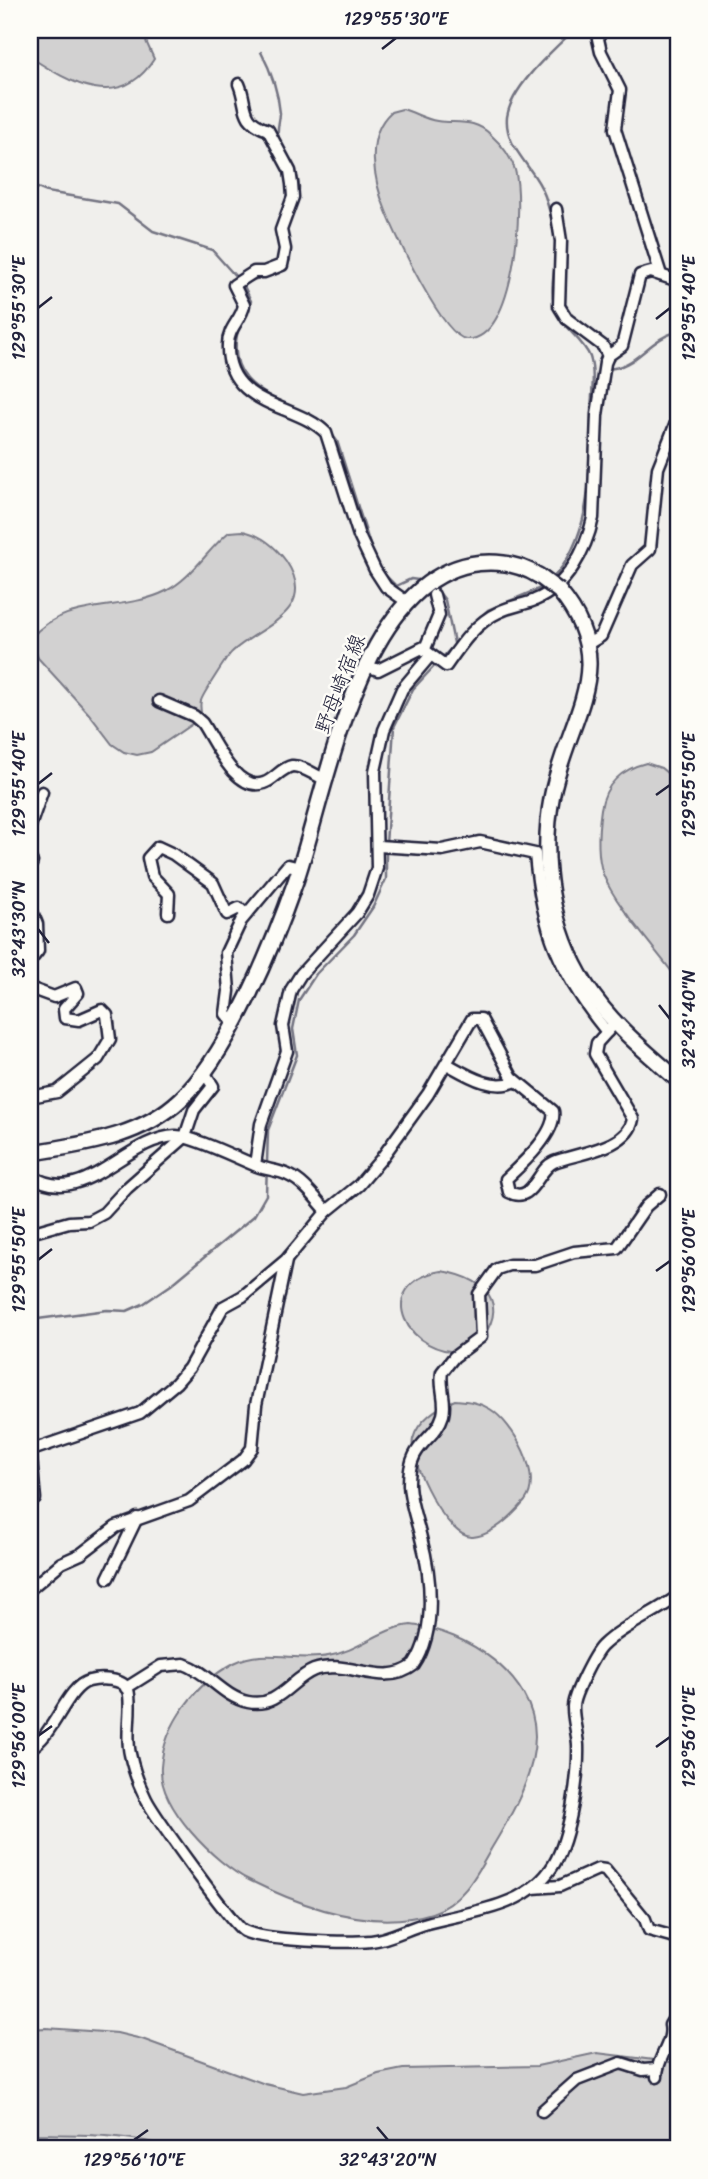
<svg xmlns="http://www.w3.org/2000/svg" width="708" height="2179" font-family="Sriracha,'Klee One',sans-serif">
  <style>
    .green { fill: #d2d1d1; stroke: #7a7a86; stroke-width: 2 }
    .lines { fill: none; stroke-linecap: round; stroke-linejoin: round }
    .stream { stroke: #737381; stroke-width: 2.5 }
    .street-casing { stroke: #22223b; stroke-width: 15 }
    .primary-casing { stroke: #22223b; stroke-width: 19 }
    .street { stroke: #fdfcf7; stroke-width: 10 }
    .primary { stroke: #fdfcf7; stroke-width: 14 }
    .primary-bridge-casing { stroke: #22223b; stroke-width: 19; stroke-linecap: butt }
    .primary-bridge { stroke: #fdfcf7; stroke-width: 14 }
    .ticks { fill: none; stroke: #22223b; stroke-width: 2.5 }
    .labels { text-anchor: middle; stroke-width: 5; stroke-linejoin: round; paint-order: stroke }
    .street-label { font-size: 21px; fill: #22223b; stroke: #fdfcf7 }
    .neatline { fill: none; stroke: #22223b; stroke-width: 2.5 }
    .ticks-label { font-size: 18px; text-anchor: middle; fill: #22223b }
  </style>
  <rect width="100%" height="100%" fill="#f0efec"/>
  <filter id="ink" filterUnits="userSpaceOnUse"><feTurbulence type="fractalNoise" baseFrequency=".0143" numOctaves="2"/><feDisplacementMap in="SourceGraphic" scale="14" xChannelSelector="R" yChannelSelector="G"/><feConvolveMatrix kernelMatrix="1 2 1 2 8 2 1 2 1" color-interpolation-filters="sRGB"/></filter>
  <g filter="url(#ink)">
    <g class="green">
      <path d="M30,30H141L154,59C120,113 70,83 30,57Z"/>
      <path d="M402,109C414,112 424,119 437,121C458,124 474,118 491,135C501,144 511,157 515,170C524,201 516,343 466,339C443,337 395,234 386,211C374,182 364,136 391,112Z"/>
      <path d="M243,531C262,535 275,546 286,561C320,612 260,626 232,652C229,654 201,697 201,701C200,705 201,713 202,717L151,752L137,755L124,752L112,744L89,714L38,658L31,638C65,597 123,613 166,591C192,578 207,550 229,532Z"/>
      <path d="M646,763L661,768L678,782V980C658,952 614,904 603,874C596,854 598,830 601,809C605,784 622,769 646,763Z"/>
      <path d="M441,1271C494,1279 512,1312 470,1351C406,1360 370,1284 441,1271Z"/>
      <path d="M455,1400C468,1401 479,1402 490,1409C513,1423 544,1476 525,1501C513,1515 493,1535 473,1537C448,1540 408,1461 413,1439C418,1420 438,1407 455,1400Z"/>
      <path d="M411,1625C465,1631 535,1675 535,1736C535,1776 511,1816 491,1849C477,1874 462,1904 432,1913C373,1932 301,1906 249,1880C216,1864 158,1807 161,1767C164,1723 197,1683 234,1663C263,1648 297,1662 328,1656C359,1651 380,1628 411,1625Z"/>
      <path d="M46,2028L117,2033L142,2039L265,2084L303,2093L346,2087L378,2074L403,2069L537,2066L597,2053L678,2063V2148L532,2144L486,2149H175C130,2133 78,2135 30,2134V2029Z"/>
    </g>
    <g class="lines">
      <g class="stream">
        <polyline points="30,185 47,192 118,204 153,231 212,250 237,278"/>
        <path d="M246,315L251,301L244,286C256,273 276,281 286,267C296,255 286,243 287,230C289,216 298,204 299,189C300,168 280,154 278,134C277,127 280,120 280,113C278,90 271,71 261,52"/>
        <path d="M239,327C225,374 256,391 294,408"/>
        <path d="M606,369C637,369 649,337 678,332"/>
        <polyline points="306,414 324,424 337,441 371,548 383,573 396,586 411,579 425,581"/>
        <path d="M551,580C594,537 590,466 591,409C592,393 595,373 590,357C582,337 559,327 554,305C550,288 555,270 556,253C556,234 551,214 545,196C535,167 504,148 507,117C511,87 553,50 574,30"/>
        <polyline points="434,586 445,600 454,643"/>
        <polyline points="473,624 488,610 543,587"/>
        <polyline points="386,844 394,727 413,689 469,629"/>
        <polyline points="30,1320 107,1310 127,1311 143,1304 171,1285 254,1216 266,1195 268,1130 297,1055 293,1029 299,1000 316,974 354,935 373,907 386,879 386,851"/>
      </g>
      <defs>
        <g id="street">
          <polyline points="596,30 601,52 620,90 615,129 661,275"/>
          <path d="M239,84C248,105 239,120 268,130L290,171L292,184L293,197L281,230L285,249L282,265L264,272H254L234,285L244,305C242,319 228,328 228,344C225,407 299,404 326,433L359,536L375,570L386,587L407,602"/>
          <polyline points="556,209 561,241 559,306 567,319 603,346 608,356"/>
          <polyline points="588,644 601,636 632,565 650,549 658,468 678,418"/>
          <path d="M423,649L446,666C460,646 475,623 499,612C510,606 524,605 535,600C567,587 586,550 593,518L597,415L605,363L608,356L622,346L640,275L651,272L678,281"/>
          <polyline points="365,665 378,670 426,646 439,615 434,595"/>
          <path d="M159,701L194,716L202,723C214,741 236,793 264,783C274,780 281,768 292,766C302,765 317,777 327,780"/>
          <polyline points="30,826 42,792"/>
          <path d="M378,846L442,850L480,842L535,854C541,927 560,975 607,1032"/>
          <polyline points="30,858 32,862 30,867"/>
          <polyline points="30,907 37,924 38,951 30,961"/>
          <polyline points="168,913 169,894 152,876 148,858 158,847 173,854 213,883 227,914 239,908 246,914"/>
          <polyline points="233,1022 226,1014 229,991 226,953 241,921 288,865 300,868"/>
          <path d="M447,1064C467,1075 493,1092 516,1081"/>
          <polyline points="30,1097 57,1092 98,1059 110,1039 107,1015 102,1010 79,1020 65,1018 64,1009 78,993 76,988 54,997 35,990"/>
          <polyline points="255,1165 261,1124 287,1051 283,1026 291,990 301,974 357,913 368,895 377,868 375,771 384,730 402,689 430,656"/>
          <path d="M30,1175C83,1211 124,1138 176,1136C193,1136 239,1159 257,1166C267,1170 278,1170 288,1175C303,1181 316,1199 327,1211"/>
          <polyline points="30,1233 69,1222 89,1221 104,1213 127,1188 185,1137 194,1110 213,1086 204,1072"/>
          <polyline points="30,1447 35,1499"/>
          <path d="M32,1450L140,1413L176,1383L189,1368L223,1307L243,1296L286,1260L327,1211L359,1185L381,1159L428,1094L472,1019H481L512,1077L553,1111C557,1133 521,1165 506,1179L509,1192C533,1205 537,1169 554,1162C577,1153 628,1149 633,1119L595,1054L597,1043L615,1023"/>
          <polyline points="108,1578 137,1518"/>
          <polyline points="30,1589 61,1563 81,1554 116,1527 189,1501 243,1460 252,1448 256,1405 286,1261"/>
          <path d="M126,1688L161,1666L184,1664C208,1672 223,1697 248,1702C279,1708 291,1679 314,1670C347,1658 384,1689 414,1665C437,1631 431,1575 421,1538C417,1521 410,1503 409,1485C408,1441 435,1442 443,1415C447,1401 439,1386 442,1372L454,1357L481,1337L479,1294L497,1269L509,1265H535L574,1252L617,1248L646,1206L660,1194"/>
          <path d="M30,1748C55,1735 66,1687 89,1681C100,1678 123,1678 128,1690C133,1706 125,1734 130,1754C133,1769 139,1785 146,1799C154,1815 234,1927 244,1931C264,1941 347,1943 371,1941C390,1939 408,1928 427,1923C471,1911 527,1909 554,1864C570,1837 579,1777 578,1745C577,1732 573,1720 573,1708C572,1697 594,1654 602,1646C624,1625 654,1614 678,1596"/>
          <polyline points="533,1888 560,1886 598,1869 605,1870 645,1919 649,1930 678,1938"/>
          <path d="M657,2077C656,2058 674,2043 670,2025L678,2012"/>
          <polyline points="542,2111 577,2080 621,2063 643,2070 657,2069"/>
        </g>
        <g id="primary">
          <path d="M559,591C622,666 567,717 552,796C540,859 551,930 586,985C610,1023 645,1051 678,1080"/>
          <path d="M30,1153C84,1144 140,1138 181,1099C229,1054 274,943 296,880C328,787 360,576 479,563C501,561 520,564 539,576"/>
        </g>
      </defs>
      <use href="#street" class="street-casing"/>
      <use href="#primary" class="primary-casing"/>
      <use href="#street" class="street"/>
      <use href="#primary" class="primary"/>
      <defs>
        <polyline id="primary-bridge" points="539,576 559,591"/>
      </defs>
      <use href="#primary-bridge" class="primary-bridge-casing"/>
      <use href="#primary-bridge" class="primary-bridge"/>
    </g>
  </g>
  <path class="ticks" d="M382,49L396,38M38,308L52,297M656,319L670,308M38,784L52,773M656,795L670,785M38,929L49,943M659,1005L670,1019M38,1260L52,1249M656,1271L670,1261M38,1736L52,1726M656,1747L670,1737M377,2127L388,2140M134,2140L148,2130"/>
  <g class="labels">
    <g class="street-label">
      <text transform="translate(340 684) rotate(-69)" y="7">野母崎宿線</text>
    </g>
  </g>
  <rect width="708" height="2179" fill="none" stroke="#fdfcf7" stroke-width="77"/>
  <rect x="38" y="38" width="632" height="2102" class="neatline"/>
  <g class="ticks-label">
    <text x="396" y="25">129°55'30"E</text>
    <text transform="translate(19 308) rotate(-90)" y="6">129°55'30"E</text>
    <text transform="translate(689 308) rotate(-90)" y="6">129°55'40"E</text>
    <text transform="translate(19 784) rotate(-90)" y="6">129°55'40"E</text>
    <text transform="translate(689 785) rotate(-90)" y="6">129°55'50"E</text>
    <text transform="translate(19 929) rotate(-90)" y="6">32°43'30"N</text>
    <text transform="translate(689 1019) rotate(-90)" y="6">32°43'40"N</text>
    <text transform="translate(19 1260) rotate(-90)" y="6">129°55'50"E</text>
    <text transform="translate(689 1261) rotate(-90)" y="6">129°56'00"E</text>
    <text transform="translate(19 1736) rotate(-90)" y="6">129°56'00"E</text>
    <text transform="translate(689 1737) rotate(-90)" y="6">129°56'10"E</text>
    <text x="134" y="2166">129°56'10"E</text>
    <text x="388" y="2166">32°43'20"N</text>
  </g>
</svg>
